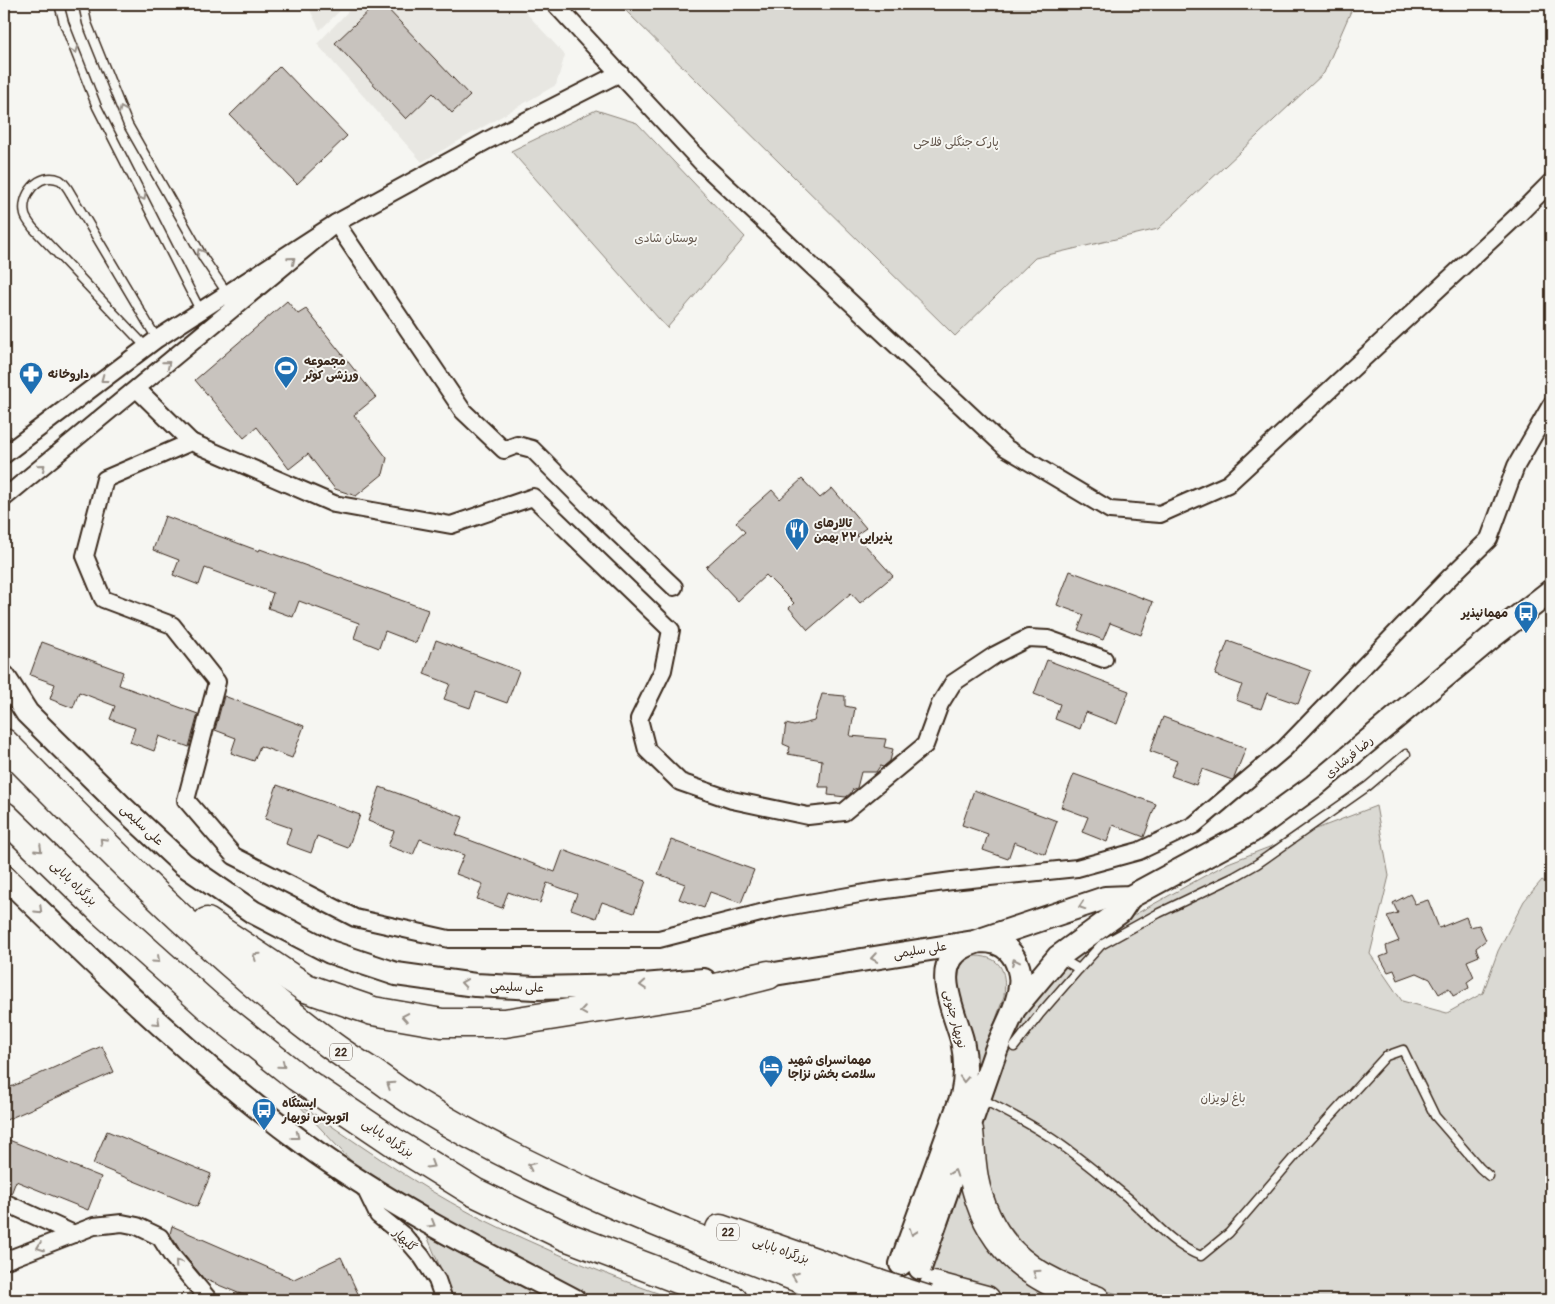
<svg xmlns="http://www.w3.org/2000/svg" width="1555" height="1304" font-family="Pangolin,'Playpen Sans Arabic',sans-serif">
  <style>
    .built { fill: #e8e7e2 }
    .green { fill: #dad9d3; stroke: #8a8278 }
    .building { fill: #c8c3be; stroke: #3b2a1e }
    .lines { fill: none; stroke-linecap: round; stroke-linejoin: round }
    .lane-casing { stroke: #3b2a1e; stroke-width: 11 }
    .street-casing { stroke: #3b2a1e; stroke-width: 20 }
    .secondary-casing { stroke: #3b2a1e; stroke-width: 26 }
    .highway-casing { stroke: #3b2a1e; stroke-width: 31 }
    .lane { stroke: #f6f6f2; stroke-width: 8 }
    .street { stroke: #f6f6f2; stroke-width: 16 }
    .secondary { stroke: #f6f6f2; stroke-width: 22 }
    .highway { stroke: #f6f6f2; stroke-width: 28 }
    .highway-bridge-casing { stroke: #3b2a1e; stroke-width: 31; stroke-linecap: butt }
    .highway-bridge { stroke: #f6f6f2; stroke-width: 28 }
    .oneway { stroke: #989088 }
    .labels { text-anchor: middle; stroke-width: 4; stroke-linejoin: round; paint-order: stroke }
    .shield { fill: #f6f6f2; stroke: #73675e; stroke-width: 1 }
    .shield-label { font-size: 11px; font-weight: bold; fill: #3b2a1e }
    .park-label { font-size: 12px; fill: #63564b; stroke: #f6f6f2 }
    .poi-label { font-size: 12px; font-weight: bold; fill: #3b2a1e; stroke: #f6f6f2; text-anchor: start }
    .street-label { font-size: 12px; fill: #3b2a1e; stroke: #f6f6f2 }
  </style>
  <rect width="100%" height="100%" fill="#f6f6f2"/>
  <filter id="ink" filterUnits="userSpaceOnUse"><feTurbulence type="fractalNoise" baseFrequency=".02" numOctaves="2"/><feDisplacementMap in="SourceGraphic" scale="10" xChannelSelector="R" yChannelSelector="G"/><feConvolveMatrix kernelMatrix="1 2 1 2 8 2 1 2 1" color-interpolation-filters="sRGB"/></filter>
  <g filter="url(#ink)">
    <g class="built">
      <polygon points="307,4 347,4 320,30"/>
      <polygon points="355,4 518,4 565,55 556,85 422,162 317,44"/>
    </g>
    <g class="green">
      <polygon points="619,4 1354,4 1324,73 1158,229 1035,258 955,336"/>
      <polygon points="596,110 637,123 745,237 667,328 511,151"/>
      <polygon points="1376,806 1389,876 1370,954 1402,1001 1447,1013 1483,993 1498,951 1524,901 1542,880 1551,886 1551,1300 1138,1300 1104,1290 1052,1269 1024,1245 1005,1221 998,1208 982,1191 978,1147 983,1113 1011,1038 1023,1017 1073,957 1114,926 1228,863"/>
      <path d="M971,956C1000,955 1007,969 1004,996L973,1085L959,1004L957,970L962,961Z"/>
      <path d="M294,1100C352,1140 411,1182 474,1215C540,1248 608,1276 677,1300H590L517,1263L436,1217L354,1164Z"/>
      <polygon points="966,1171 975,1207 1078,1300 1021,1300 927,1279 949,1223"/>
      <polygon points="427,1236 529,1291 523,1300 454,1300"/>
    </g>
    <g class="building">
      <polygon points="376,4 383,4 470,96 452,113 433,93 406,119 335,43"/>
      <polygon points="280,66 347,136 297,184 230,115"/>
      <polygon points="287,301 298,314 306,309 376,397 354,415 387,458 383,474 356,496 335,489 308,454 289,469 257,427 244,438 195,380"/>
      <polygon points="802,479 820,498 832,488 866,528 856,535 893,576 860,603 851,593 808,630 789,608 794,603 766,575 738,601 706,567 745,532 736,522 772,490 780,499"/>
      <polygon points="165,516 259,551 260,549 428,610 416,643 385,631 379,648 354,638 359,623 299,601 293,617 268,608 273,593 205,568 199,585 173,575 179,560 153,550"/>
      <polygon points="1070,571 1153,602 1141,635 1110,623 1103,640 1078,630 1084,615 1057,605"/>
      <polygon points="436,640 519,671 507,703 476,692 470,708 444,699 450,684 424,674"/>
      <polygon points="1228,641 1311,671 1298,704 1267,693 1261,709 1236,700 1242,685 1215,675"/>
      <polygon points="42,642 123,672 119,685 198,714 189,747 159,736 154,751 130,742 135,728 110,719 115,706 79,692 73,708 50,699 55,684 30,675"/>
      <polygon points="1047,660 1129,691 1117,724 1086,712 1080,729 1055,719 1060,704 1034,694"/>
      <polygon points="822,694 845,696 845,706 855,708 850,736 886,739 884,747 893,749 890,761 883,767 880,766 876,772 861,772 857,788 852,790 851,793 846,797 828,795 829,787 819,787 822,760 788,754 790,747 783,744 786,724 794,726 814,721"/>
      <polygon points="224,696 304,726 292,758 260,746 254,761 231,753 236,738 215,730"/>
      <polygon points="1163,717 1246,748 1234,778 1232,780 1202,769 1196,785 1171,776 1177,761 1150,751"/>
      <polygon points="1074,774 1156,804 1144,837 1113,825 1107,842 1082,832 1088,817 1061,807"/>
      <polygon points="277,785 360,815 348,848 317,836 311,853 286,844 291,828 265,819"/>
      <polygon points="380,787 463,817 456,835 555,872 563,850 646,881 634,913 602,902 596,918 571,909 577,894 547,883 540,903 508,892 502,908 477,899 483,884 456,874 464,855 420,839 413,855 388,846 394,831 368,821"/>
      <polygon points="974,790 1057,821 1045,854 1014,842 1008,859 983,850 988,834 962,825"/>
      <polygon points="671,840 754,870 741,903 710,892 704,908 679,899 685,884 658,874"/>
      <polygon points="1410,894 1415,904 1428,900 1439,928 1466,917 1470,927 1479,925 1486,940 1476,948 1479,956 1467,961 1474,977 1467,982 1469,988 1453,996 1449,988 1439,994 1430,979 1417,973 1398,980 1394,970 1388,972 1380,957 1388,954 1386,946 1399,941 1387,916 1398,913 1393,903"/>
      <polygon points="102,1046 114,1072 4,1121 4,1090"/>
      <polygon points="107,1131 211,1174 197,1207 93,1164"/>
      <polygon points="4,1138 101,1177 88,1210 16,1181 11,1194 4,1192"/>
      <polygon points="172,1226 294,1279 341,1257 361,1300 255,1300 204,1279 180,1250 170,1234"/>
    </g>
    <g class="lines">
      <defs>
        <g id="lane">
          <polyline points="59,4 64,23 97,107 200,310"/>
          <polyline points="83,4 87,23 128,125 204,259 227,293"/>
          <path d="M146,347L33,228C30,224 26,219 25,215C20,195 39,171 60,180C63,182 66,186 68,189L157,339"/>
          <polyline points="1079,969 1101,945 1159,913 1234,877 1257,864 1368,786 1406,754"/>
          <polyline points="1014,1047 1039,1015 1079,969 1060,958"/>
          <path d="M982,1099C1003,1110 1025,1121 1045,1134C1074,1152 1101,1176 1127,1197C1150,1217 1171,1245 1201,1256L1229,1233L1301,1149L1386,1056L1403,1050L1435,1116L1480,1168L1489,1176"/>
        </g>
        <g id="street">
          <polyline points="555,4 703,164 1006,448 1110,510 1160,514 1228,484 1518,215 1551,182"/>
          <polyline points="620,73 488,140 336,223 463,411 504,450 517,445 532,449 589,506 674,587"/>
          <polyline points="137,389 191,442"/>
          <polyline points="4,455 157,339 336,223 4,498"/>
          <polyline points="1104,659 1048,639 1028,638 995,655 953,683 940,704 925,745 844,812 808,816 732,800 680,782 647,750 639,719 663,670 671,630 533,497 451,525 334,504 191,442 105,479 85,556 103,599 172,625 217,682 186,800 234,856 355,918 449,939 659,939 780,908 871,892 952,881 1077,868 1139,851 1194,825 1284,749 1448,579 1489,539 1516,466 1551,405"/>
          <polyline points="362,1182 378,1215 404,1236 422,1257 437,1280 444,1300"/>
          <polyline points="4,1202 74,1234"/>
          <polyline points="4,1261 94,1226 122,1223 137,1226 160,1237 172,1256 209,1300"/>
        </g>
        <g id="secondary">
          <polyline points="4,677 27,713 121,806 183,864 253,912 330,952 396,974 475,985 535,988 631,986 704,980"/>
          <path d="M4,876C101,970 197,1065 306,1145C390,1206 483,1252 574,1300"/>
          <polyline points="751,976 768,975 974,942 1105,898 1130,897 1252,831 1314,786 1492,637 1551,591"/>
          <polyline points="1016,1007 1058,957 1120,912 1130,897"/>
          <path d="M901,1264L962,1096C966,1078 966,1058 962,1040C955,1013 929,964 964,947C970,944 974,942 981,941C991,941 1002,943 1009,951C1017,959 1022,975 1020,986C1017,1010 1003,1031 995,1053C970,1125 945,1197 920,1268"/>
        </g>
        <g id="highway">
          <path d="M4,743C106,845 207,952 323,1039C339,1052 357,1063 374,1074C390,1085 405,1097 421,1106C557,1189 708,1243 856,1300"/>
          <polyline points="4,816 103,912 208,1006 297,1077 395,1143 474,1192 565,1236 733,1300"/>
          <polyline points="207,922 306,988 373,1011 442,1023 505,1023 695,993 768,975"/>
          <path d="M969,1131C971,1149 971,1169 976,1188C993,1253 1035,1280 1096,1300"/>
          <polyline points="720,1229 878,1284"/>
          <polyline points="934,1286 986,1300"/>
        </g>
      </defs>
      <use href="#lane" class="lane-casing"/>
      <use href="#street" class="street-casing"/>
      <use href="#secondary" class="secondary-casing"/>
      <use href="#highway" class="highway-casing"/>
      <use href="#lane" class="lane"/>
      <use href="#street" class="street"/>
      <use href="#secondary" class="secondary"/>
      <use href="#highway" class="highway"/>
      <defs>
        <polyline id="highway-bridge" points="878,1284 928,1300"/>
      </defs>
      <use href="#highway-bridge" class="highway-bridge-casing"/>
      <use href="#highway-bridge" class="highway-bridge"/>
    </g>
    <defs><path id="oneway-chevron" d="M-2-3.5L2.5 0L-2 3.5" fill="none" stroke-width="1.6" stroke-linecap="round" stroke-linejoin="round" transform="scale(1.25)"/></defs>
    <g class="oneway">
      <use href="#oneway-chevron" transform="translate(75 50) rotate(69)"/>
      <use href="#oneway-chevron" transform="translate(122 110) rotate(-112)"/>
      <use href="#oneway-chevron" transform="translate(143 197) rotate(63)"/>
      <use href="#oneway-chevron" transform="translate(200 252) rotate(-120)"/>
      <use href="#oneway-chevron" transform="translate(292 260) rotate(-40)"/>
      <use href="#oneway-chevron" transform="translate(167 364) rotate(-40)"/>
      <use href="#oneway-chevron" transform="translate(104 379) rotate(143)"/>
      <use href="#oneway-chevron" transform="translate(42 467) rotate(-39)"/>
      <use href="#oneway-chevron" transform="translate(103 841) rotate(-135)"/>
      <use href="#oneway-chevron" transform="translate(39 849) rotate(44)"/>
      <use href="#oneway-chevron" transform="translate(1082 906) rotate(162)"/>
      <use href="#oneway-chevron" transform="translate(39 910) rotate(44)"/>
      <use href="#oneway-chevron" transform="translate(256 956) rotate(-146)"/>
      <use href="#oneway-chevron" transform="translate(874 958) rotate(171)"/>
      <use href="#oneway-chevron" transform="translate(157 960) rotate(42)"/>
      <use href="#oneway-chevron" transform="translate(1015 962) rotate(-115)"/>
      <use href="#oneway-chevron" transform="translate(464 983) rotate(-172)"/>
      <use href="#oneway-chevron" transform="translate(643 985) rotate(176)"/>
      <use href="#oneway-chevron" transform="translate(583 1011) rotate(171)"/>
      <use href="#oneway-chevron" transform="translate(405 1017) rotate(-170)"/>
      <use href="#oneway-chevron" transform="translate(157 1022) rotate(42)"/>
      <use href="#oneway-chevron" transform="translate(282 1065) rotate(39)"/>
      <use href="#oneway-chevron" transform="translate(964 1079) rotate(93)"/>
      <use href="#oneway-chevron" transform="translate(390 1085) rotate(-146)"/>
      <use href="#oneway-chevron" transform="translate(296 1136) rotate(38)"/>
      <use href="#oneway-chevron" transform="translate(431 1165) rotate(31)"/>
      <use href="#oneway-chevron" transform="translate(531 1166) rotate(-155)"/>
      <use href="#oneway-chevron" transform="translate(954 1173) rotate(-71)"/>
      <use href="#oneway-chevron" transform="translate(432 1224) rotate(30)"/>
      <use href="#oneway-chevron" transform="translate(913 1232) rotate(110)"/>
      <use href="#oneway-chevron" transform="translate(40 1247) rotate(159)"/>
      <use href="#oneway-chevron" transform="translate(178 1263) rotate(-130)"/>
      <use href="#oneway-chevron" transform="translate(1036 1273) rotate(-146)"/>
      <use href="#oneway-chevron" transform="translate(795 1276) rotate(-159)"/>
    </g>
  </g>
  <defs>
    <symbol id="stadium-pin" viewBox="-11 -11 22 30"><path d="M0 17L-7.5 6A9.5 9.5 0 1 1 7.5 6Z" fill="#1f6fb2" stroke="#f6f6f2"/><path d="M0-5a6.5 5 0 1 0 0 10a6.5 5 0 1 0 0-10ZM-3.5-1.8h7v3.6h-7Z" fill="#fff"/></symbol>
    <symbol id="pharmacy-pin" viewBox="-11 -11 22 30"><path d="M0 17L-7.5 6A9.5 9.5 0 1 1 7.5 6Z" fill="#1f6fb2" stroke="#f6f6f2"/><path d="M-2-6h4v4h4v4h-4v4h-4v-4h-4v-4h4Z" fill="#fff"/></symbol>
    <symbol id="restaurant-pin" viewBox="-11 -11 22 30"><path d="M0 17L-7.5 6A9.5 9.5 0 1 1 7.5 6Z" fill="#1f6fb2" stroke="#f6f6f2"/><path d="M-5-6h1v4h1v-4h1v4h1v-4h1v5L-1.5 .5V6h-2V.5L-5-1ZM5-6V6H3V1.5H1.5Q1.5-4 5-6Z" fill="#fff"/></symbol>
    <symbol id="bus-pin" viewBox="-11 -11 22 30"><path d="M0 17L-7.5 6A9.5 9.5 0 1 1 7.5 6Z" fill="#1f6fb2" stroke="#f6f6f2"/><path d="M-5-6H5V4H4V6H2V4H-2V6H-4V4H-5ZM-3.5-4V0h7V-4ZM-3.5 1.2v1.5H-2V1.2ZM2 1.2v1.5H3.5V1.2Z" fill="#fff"/></symbol>
    <symbol id="hotel-pin" viewBox="-11 -11 22 30"><path d="M0 17L-7.5 6A9.5 9.5 0 1 1 7.5 6Z" fill="#1f6fb2" stroke="#f6f6f2"/><path d="M-6-4.5h1.5V1H6V5H4.5V3h-9V5H-6ZM-4 0a1.8 1.8 0 1 1 3.6 0ZM.5 0V-2.5h3Q6-2.5 6 0Z" fill="#fff"/></symbol>
  </defs>
  <g fill-rule="evenodd">
    <use href="#stadium-pin" x="272" y="354" width="28" height="38"/>
    <use href="#pharmacy-pin" x="17" y="360" width="28" height="38"/>
    <use href="#restaurant-pin" x="783" y="516" width="28" height="38"/>
    <use href="#bus-pin" x="1512" y="599" width="28" height="38"/>
    <use href="#hotel-pin" x="757" y="1053" width="28" height="38"/>
    <use href="#bus-pin" x="250" y="1096" width="28" height="38"/>
  </g>
  <g class="labels">
    <g class="shield">
      <rect x="330" y="1043.5" width="22" height="17" rx="4"/>
      <rect x="717" y="1223.5" width="22" height="17" rx="4"/>
    </g>
    <g class="shield-label">
      <text x="341" y="1056">22</text>
      <text x="728" y="1236">22</text>
    </g>
    <g class="park-label">
      <text x="956" y="146">پارک جنگلی فلاحی</text>
      <text x="666" y="242">بوستان شادی</text>
      <text x="1223" y="1102">باغ لویزان</text>
    </g>
    <g class="poi-label">
      <text x="304" y="365">مجموعه<tspan x="304" dy="14">ورزشی کوثر</tspan></text>
      <text x="48" y="378">داروخانه</text>
      <text x="814" y="527">تالارهای<tspan x="814" dy="14">پذیرایی ۲۲ بهمن</tspan></text>
      <text x="1508" y="617" text-anchor="end">مهمانپذیر</text>
      <text x="788" y="1064">مهمانسرای شهید<tspan x="788" dy="14">سلامت بخش نزاجا</tspan></text>
      <text x="282" y="1107">ایستگاه<tspan x="282" dy="14">اتوبوس نوبهار</tspan></text>
    </g>
    <g class="street-label">
      <text transform="translate(1349 757) rotate(-40)" y="4">رضا فرشادی</text>
      <text transform="translate(142 825) rotate(43)" y="4">علی سلیمی</text>
      <text transform="translate(74 883) rotate(44)" y="4">بزرگراه بابایی</text>
      <text transform="translate(920 950) rotate(-9)" y="4">علی سلیمی</text>
      <text transform="translate(517 987) rotate(2)" y="4">علی سلیمی</text>
      <text transform="translate(955 1019) rotate(76)" y="4">نوبهار جنوبی</text>
      <text transform="translate(388 1138) rotate(33)" y="4">بزرگراه بابایی</text>
      <text transform="translate(405 1240) rotate(44)" y="4">گلبهار</text>
      <text transform="translate(781 1250) rotate(19)" y="4">بزرگراه بابایی</text>
    </g>
  </g>
  <rect width="1555" height="1304" fill="none" stroke="#f6f6f2" stroke-width="20"/>
  <rect x="10" y="10" width="1535" height="1284" fill="none" stroke="#3b2a1e" stroke-width="2" filter="url(#ink)"/>
</svg>
